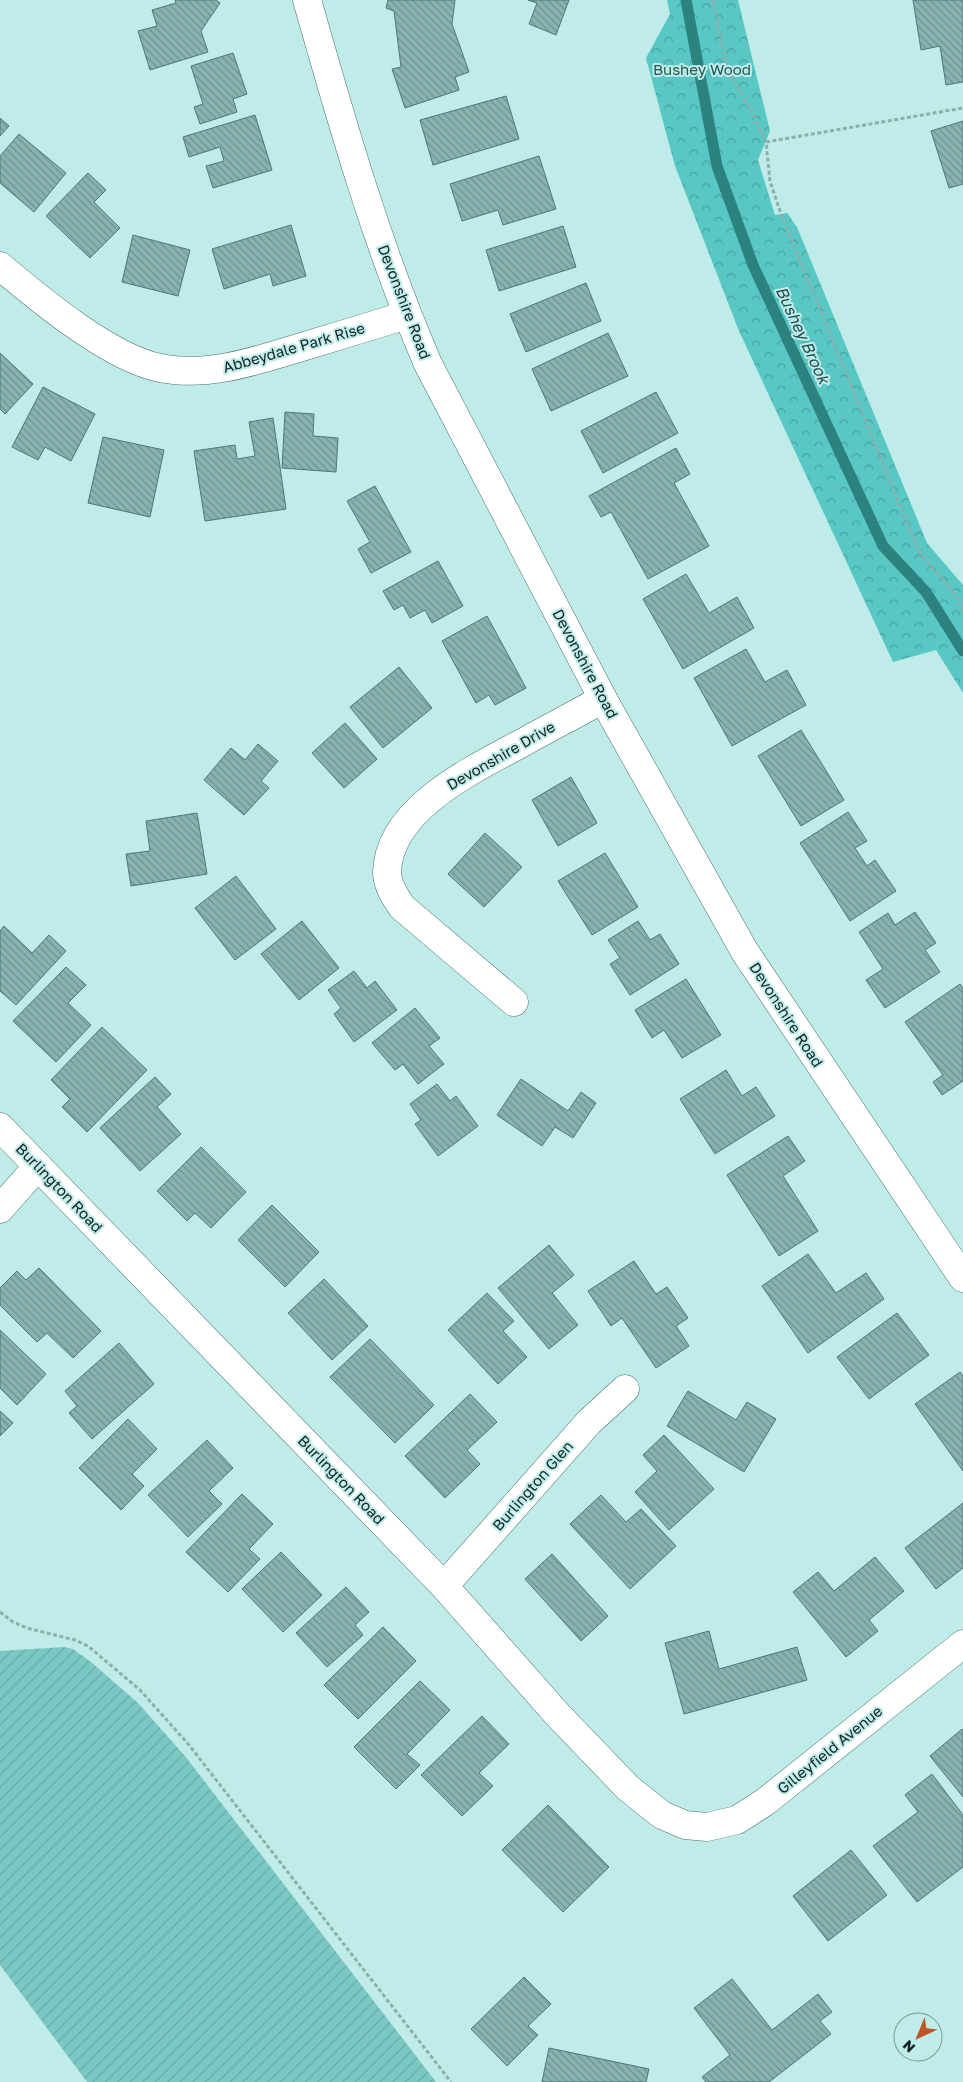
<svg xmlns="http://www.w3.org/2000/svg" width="963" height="2082" font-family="'Golos Text',sans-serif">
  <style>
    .forest { fill: url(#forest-crowns) }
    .garden { fill: url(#garden-furrows) }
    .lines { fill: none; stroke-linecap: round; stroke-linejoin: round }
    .stream { stroke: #2b827f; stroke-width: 11 }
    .building { fill: url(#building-back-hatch); stroke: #4d7674 }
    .minor-casing { stroke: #48716f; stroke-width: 29 }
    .path { stroke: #8aafac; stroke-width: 3; stroke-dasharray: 4 2.5; stroke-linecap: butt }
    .minor { stroke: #fff; stroke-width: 28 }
    .labels { text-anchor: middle; stroke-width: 4; stroke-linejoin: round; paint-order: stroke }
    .park-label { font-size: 15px; fill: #265654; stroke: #bfece9 }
    .street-label { font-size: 15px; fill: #122423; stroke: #bfece9 }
    .water-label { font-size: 16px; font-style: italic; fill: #1c4d4c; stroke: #bfece9 }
  </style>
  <defs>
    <pattern id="forest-crowns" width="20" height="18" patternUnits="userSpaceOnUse" patternTransform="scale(1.25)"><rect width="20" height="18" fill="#59c8c4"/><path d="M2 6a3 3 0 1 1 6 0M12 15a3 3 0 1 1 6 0" fill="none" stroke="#48a29f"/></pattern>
    <pattern id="garden-furrows" width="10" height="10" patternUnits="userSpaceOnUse" patternTransform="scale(1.25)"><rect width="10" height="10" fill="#7bc7c4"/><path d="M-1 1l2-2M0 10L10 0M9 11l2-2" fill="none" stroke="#69aba8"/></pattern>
    <pattern id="building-back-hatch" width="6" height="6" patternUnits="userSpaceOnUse" patternTransform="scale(1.25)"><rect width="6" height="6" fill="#88b3b1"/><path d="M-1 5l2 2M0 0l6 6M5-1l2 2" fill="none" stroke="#6e9190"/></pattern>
  </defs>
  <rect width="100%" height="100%" fill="#bfece9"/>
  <polygon class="forest" points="667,0 738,0 770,131 758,160 775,215 787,213 797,227 927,543 963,585 963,693 936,650 893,662 739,331 675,166 646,58 670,14"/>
  <polygon class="garden" points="64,1647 73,1649 91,1662 138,1703 185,1756 436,2082 87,2082 0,1965 0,1651"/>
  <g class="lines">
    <polyline class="stream" points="686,0 717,166 753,265 883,546 926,592 963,651"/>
  </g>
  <g class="building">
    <polygon points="175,0 216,0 220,3 201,31 208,52 150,70 138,31 157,26 152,10 176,3"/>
    <polygon points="388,0 455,0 452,24 469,72 455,77 459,90 405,108 392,69 401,67 394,11 386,8"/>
    <polygon points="528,0 569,0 556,35 529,24 537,3"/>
    <polygon points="913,0 963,0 963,82 946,85 940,46 921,50"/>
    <polygon points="233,53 247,94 233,99 237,112 200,124 194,107 203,104 191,66"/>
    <polygon points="506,96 519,139 433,165 420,120"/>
    <polygon points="255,115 272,170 213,188 206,166 224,161 220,147 189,157 183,137"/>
    <polygon points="0,118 9,126 0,136"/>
    <polygon points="963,121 963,184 949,188 931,131"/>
    <polygon points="19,134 66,173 34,212 0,183 0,156"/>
    <polygon points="539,156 556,209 503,225 498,210 462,221 450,184"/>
    <polygon points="88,173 106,190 94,202 120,228 90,258 46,216"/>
    <polygon points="291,225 306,276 273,286 270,274 224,289 212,249"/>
    <polygon points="563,226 576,267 499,291 486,250"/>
    <polygon points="133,235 190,250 178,296 122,282"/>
    <polygon points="586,283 601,321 526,352 510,314"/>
    <polygon points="608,333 628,376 551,411 532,369"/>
    <polygon points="0,353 33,384 5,414 0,409"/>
    <polygon points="43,387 95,414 71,461 45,447 38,460 12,447"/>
    <polygon points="656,392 678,433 603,473 581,431"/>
    <polygon points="285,412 314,414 313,436 338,438 336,472 282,468"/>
    <polygon points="273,418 286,509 205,521 194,451 235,445 237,459 255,456 249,422"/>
    <polygon points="103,437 164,450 150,517 88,503"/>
    <polygon points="676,448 690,474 674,483 709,546 648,579 611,512 601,517 589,496"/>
    <polygon points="375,486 411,552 371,573 358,549 370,542 347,501"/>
    <polygon points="438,561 463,606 432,623 425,610 410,618 403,605 394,610 383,591"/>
    <polygon points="686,574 709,613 737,597 754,628 683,669 643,599"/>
    <polygon points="487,616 526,688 495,705 489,695 476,703 442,641"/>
    <polygon points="746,649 765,682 787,670 806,705 732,746 694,678"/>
    <polygon points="399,667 432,708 383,748 350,707"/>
    <polygon points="345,723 377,759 344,788 312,753"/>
    <polygon points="801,730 844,800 801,826 758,756"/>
    <polygon points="258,744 278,761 261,781 269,788 244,815 204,780 231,748 245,760"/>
    <polygon points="571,777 597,823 558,846 532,800"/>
    <polygon points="848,812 867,841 855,848 867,866 875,860 896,891 850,921 800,843"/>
    <polygon points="197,813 207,874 131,886 126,854 150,851 146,821"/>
    <polygon points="485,833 522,867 484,907 448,874"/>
    <polygon points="605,853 638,907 592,935 558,881"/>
    <polygon points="236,876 276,929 235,960 195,908"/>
    <polygon points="915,912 936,943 925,950 940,972 885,1008 866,980 883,969 859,932 888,913 895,925"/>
    <polygon points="302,921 339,968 299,1000 261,954"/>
    <polygon points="638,921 650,940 660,934 679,964 630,995 610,964 620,958 608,940"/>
    <polygon points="4,926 32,953 49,935 66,951 16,1005 0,991 0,931"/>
    <polygon points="66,967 86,985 68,1003 91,1025 56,1062 13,1021"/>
    <polygon points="354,971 367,988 375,981 397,1010 354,1042 334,1014 341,1008 328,990"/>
    <polygon points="686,979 721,1035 682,1058 664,1030 652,1038 635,1010"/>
    <polygon points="960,984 963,988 963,1081 942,1095 933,1082 943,1075 905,1022"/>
    <polygon points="415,1008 440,1038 429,1046 444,1064 418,1084 403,1064 395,1070 372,1043"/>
    <polygon points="102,1027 147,1070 87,1132 62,1107 70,1099 51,1080"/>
    <polygon points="726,1070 742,1096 756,1087 775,1116 715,1154 680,1099"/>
    <polygon points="155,1077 171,1094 157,1107 181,1134 140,1171 100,1128"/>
    <polygon points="521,1079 568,1111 581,1092 596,1103 573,1138 555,1127 542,1146 497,1115"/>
    <polygon points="437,1084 450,1101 456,1096 478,1126 438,1156 415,1124 421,1120 410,1104"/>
    <polygon points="788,1136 805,1161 783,1176 818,1231 779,1256 727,1175"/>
    <polygon points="201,1147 246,1192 211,1228 195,1213 187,1221 157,1191"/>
    <polygon points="272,1205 319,1252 285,1287 238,1240"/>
    <polygon points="549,1245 574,1275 552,1293 578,1325 549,1349 498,1288"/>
    <polygon points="808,1254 836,1293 866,1273 884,1299 808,1353 762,1286"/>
    <polygon points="634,1261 656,1294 667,1287 688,1318 676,1326 689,1346 656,1368 622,1318 611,1326 588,1291"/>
    <polygon points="39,1268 101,1331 73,1358 47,1333 37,1342 0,1305 0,1288 17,1271 26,1280"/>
    <polygon points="324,1279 368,1326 332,1360 288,1313"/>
    <polygon points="487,1293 514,1321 503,1331 527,1357 498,1384 448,1330"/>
    <polygon points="897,1313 929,1355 869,1399 837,1357"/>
    <polygon points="0,1330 46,1374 17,1405 0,1388"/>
    <polygon points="370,1339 434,1405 395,1443 330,1377"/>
    <polygon points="119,1343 154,1384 92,1439 69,1413 77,1406 65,1391"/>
    <polygon points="960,1372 963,1376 963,1471 915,1404"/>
    <polygon points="688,1391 736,1420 747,1402 776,1419 744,1472 667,1426"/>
    <polygon points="470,1394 497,1422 467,1450 480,1464 445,1498 405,1456"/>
    <polygon points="0,1411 13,1423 0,1436"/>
    <polygon points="128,1419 157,1449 132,1474 144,1486 121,1510 79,1468"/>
    <polygon points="664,1435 714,1489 669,1530 635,1492 657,1471 643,1455"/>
    <polygon points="207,1440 233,1468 209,1491 222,1504 188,1537 148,1495"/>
    <polygon points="242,1494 273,1524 249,1549 260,1559 228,1592 186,1552"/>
    <polygon points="601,1495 626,1522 641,1509 676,1546 630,1589 570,1524"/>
    <polygon points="963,1503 963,1568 936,1589 905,1548"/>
    <polygon points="281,1552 322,1595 283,1632 242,1589"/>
    <polygon points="552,1554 608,1616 581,1641 525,1579"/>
    <polygon points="875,1557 904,1591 869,1620 878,1631 846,1657 793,1592 818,1572 834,1591"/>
    <polygon points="346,1587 369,1612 355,1625 363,1635 327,1667 296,1633"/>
    <polygon points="383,1627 416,1661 358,1719 324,1685"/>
    <polygon points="709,1631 719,1669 797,1647 807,1680 684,1714 665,1643"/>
    <polygon points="420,1681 450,1710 407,1754 420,1765 396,1789 354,1747"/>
    <polygon points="482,1716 509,1744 479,1773 493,1786 462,1816 421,1775"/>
    <polygon points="962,1729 963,1730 963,1797 930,1756"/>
    <polygon points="932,1774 963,1815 963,1867 917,1902 873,1846 918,1812 905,1795"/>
    <polygon points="548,1805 609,1867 563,1912 502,1850"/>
    <polygon points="851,1850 887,1895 828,1941 793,1896"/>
    <polygon points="524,1977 551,2004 528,2026 538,2035 507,2066 471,2029"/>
    <polygon points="732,1979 772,2030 818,1994 832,2012 820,2021 831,2034 769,2082 706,2082 702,2077 730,2055 694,2008"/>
    <polygon points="549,2048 649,2069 646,2082 542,2082"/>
  </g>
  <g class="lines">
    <defs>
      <g id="minor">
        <path d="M307,0C342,123 377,246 428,364L603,699L745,952L963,1278"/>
        <path d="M0,266C39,299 110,358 160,368C209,378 258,360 305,346C339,336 373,325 407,315"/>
        <path d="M514,1002L402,907C395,897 387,885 387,872C389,808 474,769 522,743C549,728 576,714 603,699"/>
        <polyline points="0,1127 444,1586 557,1714 628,1788 662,1815 685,1825 707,1827 737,1820 765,1802 963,1644"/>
        <polyline points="0,1209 38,1166"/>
        <polyline points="444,1586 589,1422 625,1389"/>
      </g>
    </defs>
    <use href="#minor" class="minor-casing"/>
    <g class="path">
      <polyline points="713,0 727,69 754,116 766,142 770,181 781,214 919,552 955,594 963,610"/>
      <polyline points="766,142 963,108"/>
      <polyline points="0,1612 13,1622 27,1628 75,1640 88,1646 140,1690 189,1745 451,2082"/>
    </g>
    <use href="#minor" class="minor"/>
  </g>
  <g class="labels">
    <g class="park-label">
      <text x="702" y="75">Bushey Wood</text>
    </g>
    <g class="street-label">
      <text transform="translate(404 302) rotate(69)" y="5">Devonshire Road</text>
      <text transform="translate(294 348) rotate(-16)" y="5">Abbeydale Park Rise</text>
      <text transform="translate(585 664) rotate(62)" y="5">Devonshire Road</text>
      <text transform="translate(501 756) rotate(-30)" y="5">Devonshire Drive</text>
      <text transform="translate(786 1015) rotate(57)" y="5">Devonshire Road</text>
      <text transform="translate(59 1188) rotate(46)" y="5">Burlington Road</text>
      <text transform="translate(341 1480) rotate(46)" y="5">Burlington Road</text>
      <text transform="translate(533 1486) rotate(-49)" y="5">Burlington Glen</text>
      <text transform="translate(830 1750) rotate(-39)" y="5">Gilleyfield Avenue</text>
    </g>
    <g class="water-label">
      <text transform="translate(803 335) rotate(65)" y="6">Bushey Brook</text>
    </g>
  </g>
  <g transform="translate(918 2037) rotate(224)"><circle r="24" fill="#bfece9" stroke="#7a9c9a"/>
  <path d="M0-4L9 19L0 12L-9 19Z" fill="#bc5628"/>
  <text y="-8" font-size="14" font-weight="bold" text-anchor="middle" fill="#122423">N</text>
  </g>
</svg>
